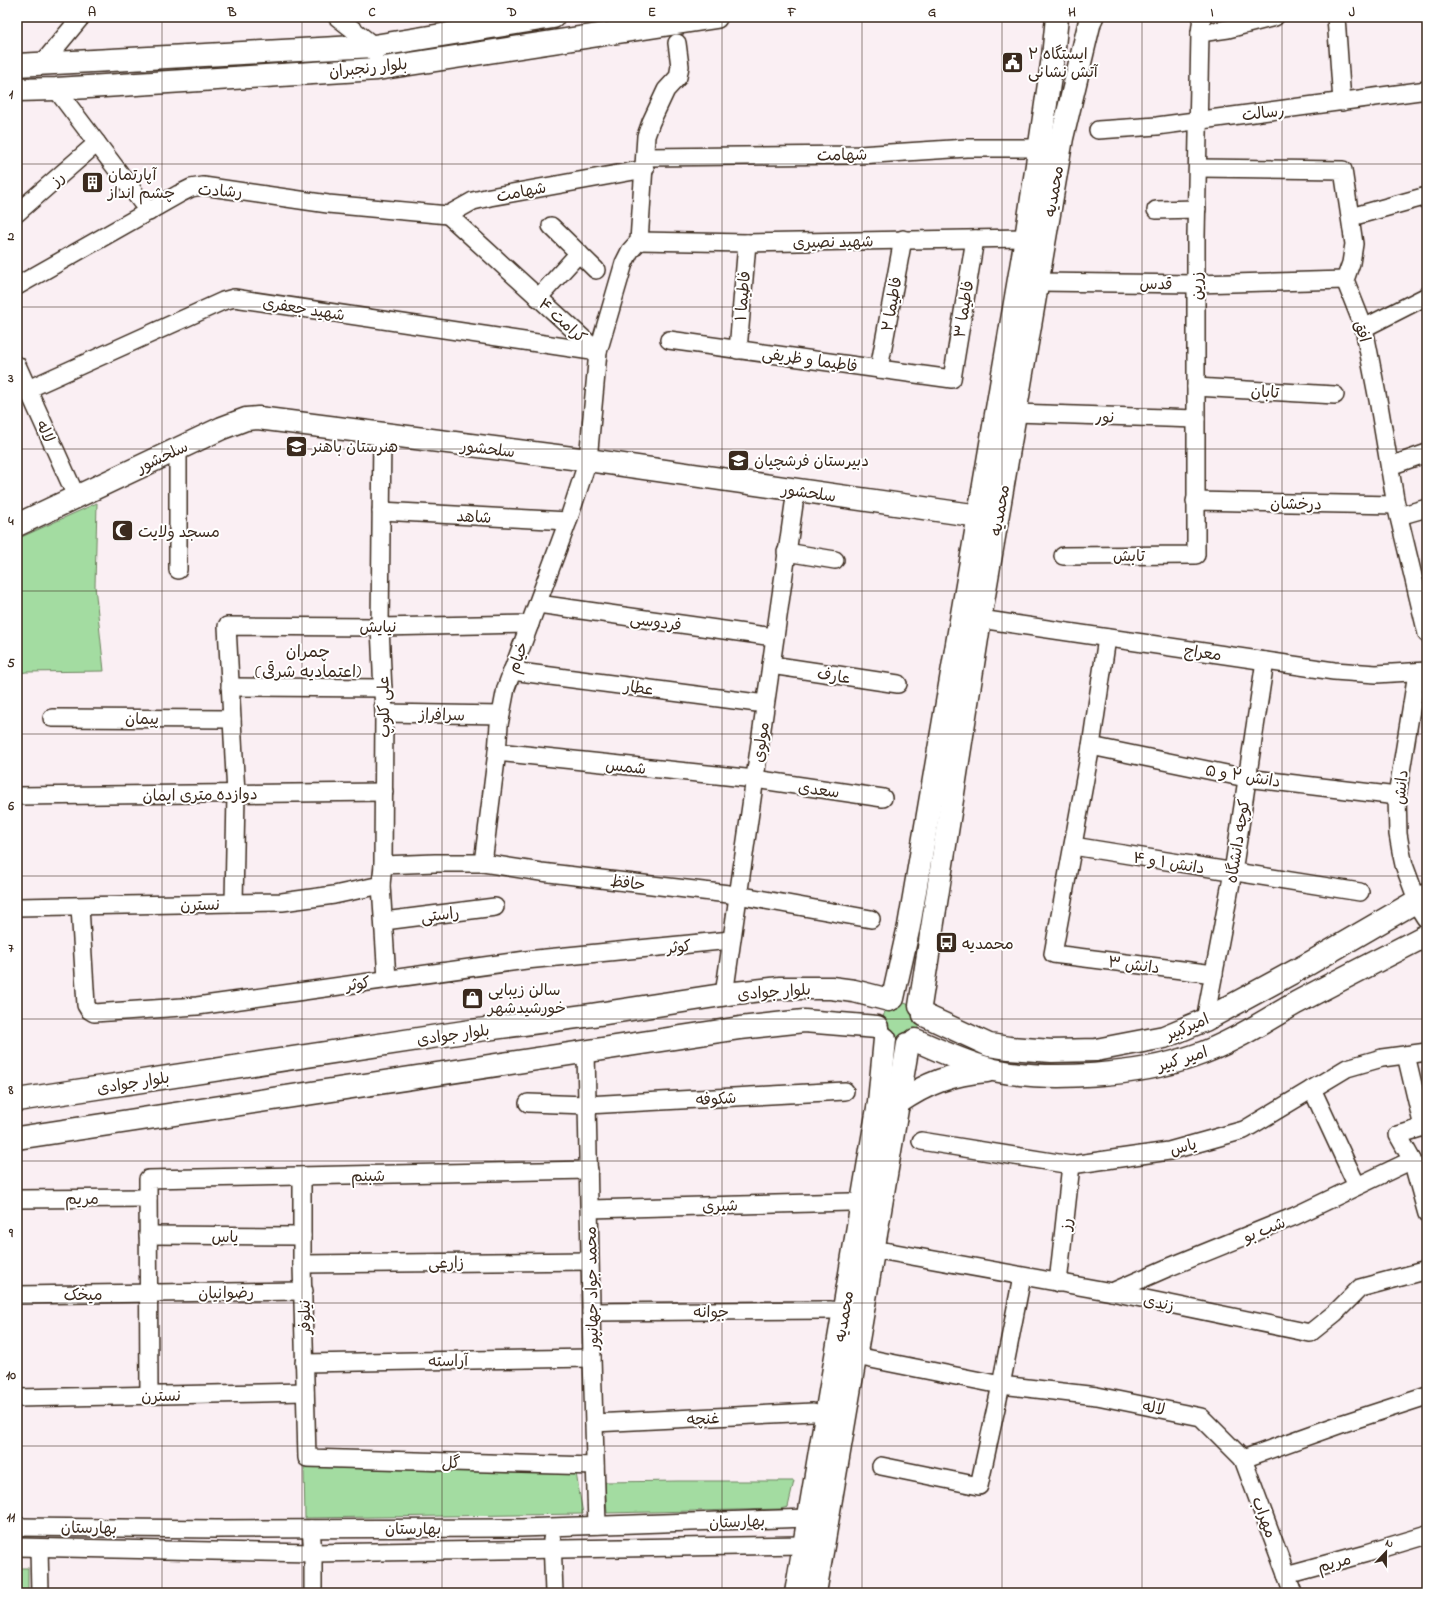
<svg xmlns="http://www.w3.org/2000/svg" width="1444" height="1610" font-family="'Indie Flower','Playpen Sans Arabic',sans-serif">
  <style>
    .green { fill: #a3dca1; stroke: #6f8360 }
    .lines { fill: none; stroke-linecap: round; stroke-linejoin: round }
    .street-casing { stroke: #3b2a1e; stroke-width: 20 }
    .secondary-casing { stroke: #3b2a1e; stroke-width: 25 }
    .street { stroke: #fff; stroke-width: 17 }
    .secondary { stroke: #fff; stroke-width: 22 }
    .grid { fill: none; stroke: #3b2a1e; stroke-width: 1; stroke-opacity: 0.55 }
    .labels { text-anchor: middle; stroke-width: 4; stroke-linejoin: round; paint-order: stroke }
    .poi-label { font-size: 16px; fill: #3b2a1e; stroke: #fff; text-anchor: start }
    .street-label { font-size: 16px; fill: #3b2a1e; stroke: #fff }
    .neighbourhood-label { font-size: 17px; fill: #3b2a1e; stroke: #fff }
    .neatline { fill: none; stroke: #3b2a1e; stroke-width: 1.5 }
    .grid-label { font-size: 13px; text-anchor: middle; font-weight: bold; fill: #3b2a1e }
  </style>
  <rect width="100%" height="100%" fill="#faeff3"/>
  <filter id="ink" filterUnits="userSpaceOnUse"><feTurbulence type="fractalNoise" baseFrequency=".025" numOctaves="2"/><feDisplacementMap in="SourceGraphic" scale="8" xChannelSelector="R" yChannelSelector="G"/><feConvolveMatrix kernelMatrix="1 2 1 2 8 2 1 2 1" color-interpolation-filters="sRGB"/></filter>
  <g filter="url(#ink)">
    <g class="green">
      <polygon points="97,503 95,586 104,671 26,672 20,673 17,676 17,539"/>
      <polygon points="901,1002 913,1006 920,1024 918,1030 903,1041 891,1037 882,1022 885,1010"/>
      <polygon points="304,1467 576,1473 583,1514 305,1518"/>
      <polygon points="678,1481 794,1481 788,1507 780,1509 607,1513 605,1482"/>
      <rect x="17" y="1568" width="11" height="25"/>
    </g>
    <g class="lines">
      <defs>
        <g id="street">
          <polyline points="337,17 374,46 375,53"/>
          <polyline points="1336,17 1342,102"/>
          <polyline points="1200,33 1228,29 1275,17"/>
          <polyline points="42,64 81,17"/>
          <polyline points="56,89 149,212"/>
          <polyline points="1098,130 1157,126 1427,90"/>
          <polyline points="645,157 859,155 967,148 1040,148"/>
          <polyline points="1198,168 1343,170 1354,244 1351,263 1345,280 1364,328 1379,405 1396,505 1427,634"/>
          <polyline points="1156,210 1197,209"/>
          <polyline points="17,213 97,143"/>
          <polyline points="448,215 598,352 588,460 568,521 506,688 499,725 497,752 483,863"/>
          <polyline points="448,215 473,201 490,197 645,169"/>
          <polyline points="1351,217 1427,196"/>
          <polyline points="551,226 596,270"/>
          <polyline points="639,241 747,243 1026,238"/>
          <polyline points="1038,282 1196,284 1345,280"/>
          <polyline points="17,286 179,194 191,188 203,186 328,204 448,215"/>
          <polyline points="538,298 579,253"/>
          <polyline points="1364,328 1427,296"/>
          <polyline points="669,340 952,379 975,239"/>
          <polyline points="738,350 747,243"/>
          <polyline points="17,365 76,496"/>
          <polyline points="879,369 903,239"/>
          <polyline points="1196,387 1335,395"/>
          <polyline points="17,394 223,301 234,298 598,352 624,263 630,251 639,241 646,136 651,122 666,90 678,77 680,66 677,43"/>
          <polyline points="1015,413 1196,419"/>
          <polyline points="382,434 380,627 384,713 383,865 381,885 387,979"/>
          <polyline points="178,448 178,570"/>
          <polyline points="1390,466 1427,453"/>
          <polyline points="1195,501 1396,505"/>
          <polyline points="381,511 568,521"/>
          <polyline points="1399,516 1427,508"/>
          <polyline points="786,552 835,560"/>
          <polyline points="1063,556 1196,555 1196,236 1200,33 1202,17"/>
          <polyline points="538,604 774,637"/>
          <polyline points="980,619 1334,671 1376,674 1427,671"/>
          <polyline points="1107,638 1091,746 1053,954 1214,974"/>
          <polyline points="771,665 898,684"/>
          <polyline points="512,671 765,704"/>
          <polyline points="230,687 383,688"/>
          <polyline points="384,713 501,715"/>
          <polyline points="52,718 232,719"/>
          <polyline points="1091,746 1246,778 1397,796"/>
          <polyline points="497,752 755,779 883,798"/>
          <polyline points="17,796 384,792"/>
          <polyline points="1073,846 1360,892"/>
          <polyline points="383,865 435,863 483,863 541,872 737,895 871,919"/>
          <polyline points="1417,900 1404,865 1401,851 1398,834 1397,796 1417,673"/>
          <polyline points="234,903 236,794 227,626 380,627 530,624"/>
          <polyline points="17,907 282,902 334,895 381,885"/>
          <polyline points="80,907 86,1005 89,1010 94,1013 197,1006 526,960 731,940"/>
          <polyline points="384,921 495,907"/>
          <polyline points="724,995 796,490"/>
          <polyline points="1205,1020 1233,872 1265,661"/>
          <polyline points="586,1051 592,1358 597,1525"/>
          <polyline points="1406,1055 1423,1127"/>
          <polyline points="1312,1089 1357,1186"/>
          <polyline points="528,1103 587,1105 845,1091"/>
          <polyline points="1427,1126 1398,1135 1412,1160 1427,1214"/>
          <polyline points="921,1141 1071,1165 1169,1151 1244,1130 1347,1068 1382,1058 1427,1052"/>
          <polyline points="302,1176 302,1264 307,1458 595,1466"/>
          <polyline points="17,1199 148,1198"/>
          <polyline points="590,1209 850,1202"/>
          <polyline points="148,1235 302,1236"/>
          <polyline points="873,1249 1112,1292 1310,1333 1335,1313 1360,1288 1427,1270"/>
          <polyline points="302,1264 590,1261"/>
          <polyline points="1058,1283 1071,1165"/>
          <polyline points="1112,1292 1167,1268 1295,1216 1412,1160"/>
          <polyline points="17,1295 304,1291"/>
          <polyline points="591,1312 831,1310"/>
          <polyline points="856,1356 1001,1385 1097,1396 1201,1417 1243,1459 1344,1423 1427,1396"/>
          <polyline points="304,1363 592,1358"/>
          <polyline points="149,1395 148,1179 589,1170"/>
          <polyline points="17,1398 305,1392"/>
          <polyline points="594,1423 813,1412"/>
          <polyline points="1243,1459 1293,1593"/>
          <polyline points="881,1466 979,1486 1001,1385 1022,1277"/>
          <polyline points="17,1527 217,1529 521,1528 808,1518"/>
          <polyline points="311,1529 313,1553 313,1593"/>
          <polyline points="552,1539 554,1593"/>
          <polyline points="17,1547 313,1553 804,1545"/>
          <polyline points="39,1548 40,1593"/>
          <polyline points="1286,1575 1367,1553 1427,1535"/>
        </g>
        <g id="secondary">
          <polyline points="17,65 374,46 553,17"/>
          <polyline points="17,90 56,89 377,69 716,17"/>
          <polyline points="17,525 222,428 246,419 258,418 588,460 979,516"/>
          <polyline points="1417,900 1427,916"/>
          <polyline points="893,998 909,926 1026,238 1053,57 1057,17"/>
          <polyline points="920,1006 980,619 1062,138 1090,21 1092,17"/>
          <polyline points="924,1015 989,1045 1009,1048 1052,1051 1096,1050 1164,1037 1205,1020 1310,963 1427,895"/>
          <path d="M915,1040C941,1051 967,1064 994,1070C1050,1082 1140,1075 1194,1056C1230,1044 1263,1022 1296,1003C1339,980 1383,958 1427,935"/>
          <polyline points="17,1100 471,1031 592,1015 735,993 780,988 831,988 854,991 889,1000"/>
          <path d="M898,1103C927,1083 951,1074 987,1071"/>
          <polyline points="17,1138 740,1028 804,1021 877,1027"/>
          <polyline points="796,1593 879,1102 885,1039"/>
          <path d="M815,1593C847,1410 877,1227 908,1044"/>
        </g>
      </defs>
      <use href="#street" class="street-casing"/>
      <use href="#secondary" class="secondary-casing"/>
      <use href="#street" class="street"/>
      <use href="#secondary" class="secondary"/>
    </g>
  </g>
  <path class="grid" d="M162,17V1593M302,17V1593M442,17V1593M582,17V1593M722,17V1593M862,17V1593M1002,17V1593M1142,17V1593M1282,17V1593M17,164H1427M17,307H1427M17,449H1427M17,591H1427M17,734H1427M17,876H1427M17,1019H1427M17,1161H1427M17,1303H1427M17,1446H1427"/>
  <defs>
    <symbol id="civic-square" viewBox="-11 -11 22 22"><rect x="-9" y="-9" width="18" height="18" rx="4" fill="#3b2a1e" stroke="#fff"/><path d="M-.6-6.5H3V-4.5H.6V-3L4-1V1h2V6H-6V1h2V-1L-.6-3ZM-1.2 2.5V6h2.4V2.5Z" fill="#fff"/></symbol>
    <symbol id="building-square" viewBox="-11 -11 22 22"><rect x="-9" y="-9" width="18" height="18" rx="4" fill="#3b2a1e" stroke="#fff"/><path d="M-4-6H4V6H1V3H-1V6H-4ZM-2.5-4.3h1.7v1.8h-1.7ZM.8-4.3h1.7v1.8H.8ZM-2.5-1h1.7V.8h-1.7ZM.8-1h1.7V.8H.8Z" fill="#fff"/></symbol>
    <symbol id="school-square" viewBox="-11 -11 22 22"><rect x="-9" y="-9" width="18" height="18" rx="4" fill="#3b2a1e" stroke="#fff"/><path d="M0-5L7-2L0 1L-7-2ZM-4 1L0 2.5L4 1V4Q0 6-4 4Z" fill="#fff"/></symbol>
    <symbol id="mosque-square" viewBox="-11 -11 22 22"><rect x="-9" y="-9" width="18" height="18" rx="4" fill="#3b2a1e" stroke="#fff"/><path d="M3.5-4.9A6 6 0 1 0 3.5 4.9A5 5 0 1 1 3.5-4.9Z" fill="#fff"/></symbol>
    <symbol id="bus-square" viewBox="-11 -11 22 22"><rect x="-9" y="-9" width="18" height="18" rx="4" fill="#3b2a1e" stroke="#fff"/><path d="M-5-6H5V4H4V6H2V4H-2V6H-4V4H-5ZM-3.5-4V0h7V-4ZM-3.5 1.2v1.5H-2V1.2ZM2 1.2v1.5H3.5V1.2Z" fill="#fff"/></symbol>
    <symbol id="shop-square" viewBox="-11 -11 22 22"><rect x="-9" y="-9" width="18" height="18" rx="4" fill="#3b2a1e" stroke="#fff"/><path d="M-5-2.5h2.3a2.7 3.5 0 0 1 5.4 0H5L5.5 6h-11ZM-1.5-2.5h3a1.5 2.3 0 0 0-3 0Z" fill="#fff"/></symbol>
  </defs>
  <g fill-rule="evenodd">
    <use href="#civic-square" x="1000" y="50" width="25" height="25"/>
    <use href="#building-square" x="80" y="170" width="25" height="25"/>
    <use href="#school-square" x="284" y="434" width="25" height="25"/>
    <use href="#school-square" x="726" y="448" width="25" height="25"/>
    <use href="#mosque-square" x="110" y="518" width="25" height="25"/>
    <use href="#bus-square" x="934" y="930" width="25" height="25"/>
    <use href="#shop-square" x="460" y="986" width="25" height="25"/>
  </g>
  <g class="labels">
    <g class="poi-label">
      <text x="1028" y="59">ایستگاه ۲<tspan x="1028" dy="18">آتش نشانی</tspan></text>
      <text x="108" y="180">آپارتمان<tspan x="108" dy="18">چشم انداز</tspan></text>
      <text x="312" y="452">هنرستان باهنر</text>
      <text x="754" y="466">دبیرستان فرشچیان</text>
      <text x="138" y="537">مسجد ولایت</text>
      <text x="962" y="949">محمدیه</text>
      <text x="488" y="995">سالن زیبایی<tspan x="488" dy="18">خورشیدشهر</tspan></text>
    </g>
    <g class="street-label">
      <text transform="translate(368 67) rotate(-6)" y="6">بلوار رنجبران</text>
      <text transform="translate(1263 112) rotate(-7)" y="6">رسالت</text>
      <text transform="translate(842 154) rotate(-1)" y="6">شهامت</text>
      <text transform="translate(57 178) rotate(-41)" y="6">رز</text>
      <text transform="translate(220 190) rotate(3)" y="6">رشادت</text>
      <text transform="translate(521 191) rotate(-11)" y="6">شهامت</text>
      <text transform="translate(1053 191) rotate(-80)" y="6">محمدیه</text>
      <text transform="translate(833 241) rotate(-1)" y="6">شهید نصیری</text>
      <text transform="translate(1156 283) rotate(1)" y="6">قدس</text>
      <text transform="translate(1196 286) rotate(-90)" y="6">زرین</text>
      <text transform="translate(742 296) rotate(-85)" y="6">فاطیما ۱</text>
      <text transform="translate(891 304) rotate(-80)" y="6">فاطیما ۲</text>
      <text transform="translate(304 308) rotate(9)" y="6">شهید جعفری</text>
      <text transform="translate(963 309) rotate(-81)" y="6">۳ فاطیما</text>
      <text transform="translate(563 320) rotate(42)" y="6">کرامت ۴</text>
      <text transform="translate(1363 331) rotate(74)" y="6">افق</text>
      <text transform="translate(810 359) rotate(8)" y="6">فاطیما و ظریفی</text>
      <text transform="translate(1265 391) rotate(3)" y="6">تابان</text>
      <text transform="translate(1105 416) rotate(2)" y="6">نور</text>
      <text transform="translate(46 431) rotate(66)" y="6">لاله</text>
      <text transform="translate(488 448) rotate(7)" y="6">سلحشور</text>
      <text transform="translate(162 456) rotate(-25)" y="6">سلحشور</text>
      <text transform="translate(809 492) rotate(8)" y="6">سلحشور</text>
      <text transform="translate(1296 503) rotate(1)" y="6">درخشان</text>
      <text transform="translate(999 510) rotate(-80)" y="6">محمدیه</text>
      <text transform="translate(474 516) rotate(3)" y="6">شاهد</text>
      <text x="1129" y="561">تابش</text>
      <text transform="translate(656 621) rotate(8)" y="6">فردوسی</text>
      <text x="378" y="632">نیایش</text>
      <text transform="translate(1203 652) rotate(8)" y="6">معراج</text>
      <text transform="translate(517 657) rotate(-70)" y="6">خیام</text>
      <text transform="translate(834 675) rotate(9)" y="6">عارف</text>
      <text transform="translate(639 687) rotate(8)" y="6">عطار</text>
      <text transform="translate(383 707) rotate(-91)" y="6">علی کلوپ</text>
      <text transform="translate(442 714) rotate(1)" y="6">سرافراز</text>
      <text x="142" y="724">پیمان</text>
      <text transform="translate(760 742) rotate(-82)" y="6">مولوی</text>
      <text transform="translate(626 766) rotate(6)" y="6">شمس</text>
      <text transform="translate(1243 775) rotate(9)" y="6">دانش ۲ و ۵</text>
      <text transform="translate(1400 787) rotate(-84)" y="6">دانش</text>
      <text transform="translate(819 789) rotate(8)" y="6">سعدی</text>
      <text transform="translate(200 794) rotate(-1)" y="6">دوازده متری ایمان</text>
      <text transform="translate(1237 841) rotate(-81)" y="6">کوچه دانشگاه</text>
      <text transform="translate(1169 862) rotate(9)" y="6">دانش ۱ و ۴</text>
      <text transform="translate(628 882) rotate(7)" y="6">حافظ</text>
      <text transform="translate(200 904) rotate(-1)" y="6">نسترن</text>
      <text transform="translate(440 914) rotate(-7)" y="6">راستی</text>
      <text transform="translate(679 946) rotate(-6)" y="6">کوثر</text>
      <text transform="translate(1134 964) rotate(7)" y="6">دانش ۳</text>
      <text transform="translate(358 983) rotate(-8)" y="6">کوثر</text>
      <text transform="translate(774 991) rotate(-4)" y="6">بلوار جوادی</text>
      <text transform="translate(1187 1026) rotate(-23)" y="6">امیرکبیر</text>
      <text transform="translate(453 1034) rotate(-8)" y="6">بلوار جوادی</text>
      <text transform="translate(1182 1058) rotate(-17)" y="6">امیر کبیر</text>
      <text transform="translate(133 1082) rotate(-9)" y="6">بلوار جوادی</text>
      <text transform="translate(716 1098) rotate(-3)" y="6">شکوفه</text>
      <text transform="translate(1183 1146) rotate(-15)" y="6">یاس</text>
      <text transform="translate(368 1175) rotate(-1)" y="6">شبنم</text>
      <text x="82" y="1204">مریم</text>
      <text transform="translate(720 1205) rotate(-2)" y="6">شیری</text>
      <text transform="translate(1065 1224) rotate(-84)" y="6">رز</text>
      <text transform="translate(1264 1229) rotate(-22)" y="6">شب بو</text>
      <text x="225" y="1242">یاس</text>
      <text transform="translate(446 1262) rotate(-1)" y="6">زارعی</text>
      <text transform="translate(591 1288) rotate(-91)" y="6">محمد جواد جهانپور</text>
      <text transform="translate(226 1292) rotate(-1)" y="6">رضوانیان</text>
      <text transform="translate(83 1294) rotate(-1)" y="6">میخک</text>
      <text transform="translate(1159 1302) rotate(12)" y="6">زندی</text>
      <text x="711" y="1317">جوانه</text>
      <text transform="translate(843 1316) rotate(-80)" y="6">محمدیه</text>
      <text transform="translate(304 1317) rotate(-91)" y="6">نیلوفر</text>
      <text transform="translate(448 1360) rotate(-1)" y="6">آراسته</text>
      <text transform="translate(161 1395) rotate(-1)" y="6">نسترن</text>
      <text transform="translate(1154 1407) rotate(11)" y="6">لاله</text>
      <text transform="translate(703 1418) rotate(-3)" y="6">غنچه</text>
      <text transform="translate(451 1462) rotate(2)" y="6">گل</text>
      <text transform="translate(1265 1517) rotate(70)" y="6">مهراب</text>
      <text transform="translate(737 1521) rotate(-2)" y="6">بهارستان</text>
      <text transform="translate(89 1527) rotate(1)" y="6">بهارستان</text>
      <text x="413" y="1534">بهارستان</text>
      <text transform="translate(1334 1562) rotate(-15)" y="6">مریم</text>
    </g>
    <g class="neighbourhood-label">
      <text x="308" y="657">چمران<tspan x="308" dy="20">(اعتمادیه شرقی)</tspan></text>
    </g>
  </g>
  <rect width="1444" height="1610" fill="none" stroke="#fff" stroke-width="44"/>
  <g transform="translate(1386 1552) rotate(22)" stroke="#ffffff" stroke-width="3" paint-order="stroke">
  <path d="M0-3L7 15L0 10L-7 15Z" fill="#3b2a1e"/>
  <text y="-6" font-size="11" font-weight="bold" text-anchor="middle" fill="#3b2a1e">N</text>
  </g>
  <rect x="22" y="22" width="1400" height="1566" class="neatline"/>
  <g class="grid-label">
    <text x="92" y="16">A</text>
    <text x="232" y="16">B</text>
    <text x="372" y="16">C</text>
    <text x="512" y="16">D</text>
    <text x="652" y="16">E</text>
    <text x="792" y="16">F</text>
    <text x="932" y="16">G</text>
    <text x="1072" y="16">H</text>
    <text x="1212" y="16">I</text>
    <text x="1352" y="16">J</text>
    <text x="11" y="98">1</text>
    <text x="11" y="240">2</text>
    <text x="11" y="382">3</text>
    <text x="11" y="525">4</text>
    <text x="11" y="667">5</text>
    <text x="11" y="810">6</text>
    <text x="11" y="952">7</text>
    <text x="11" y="1094">8</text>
    <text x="11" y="1237">9</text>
    <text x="11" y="1379">10</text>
    <text x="11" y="1521">11</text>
  </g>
</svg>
